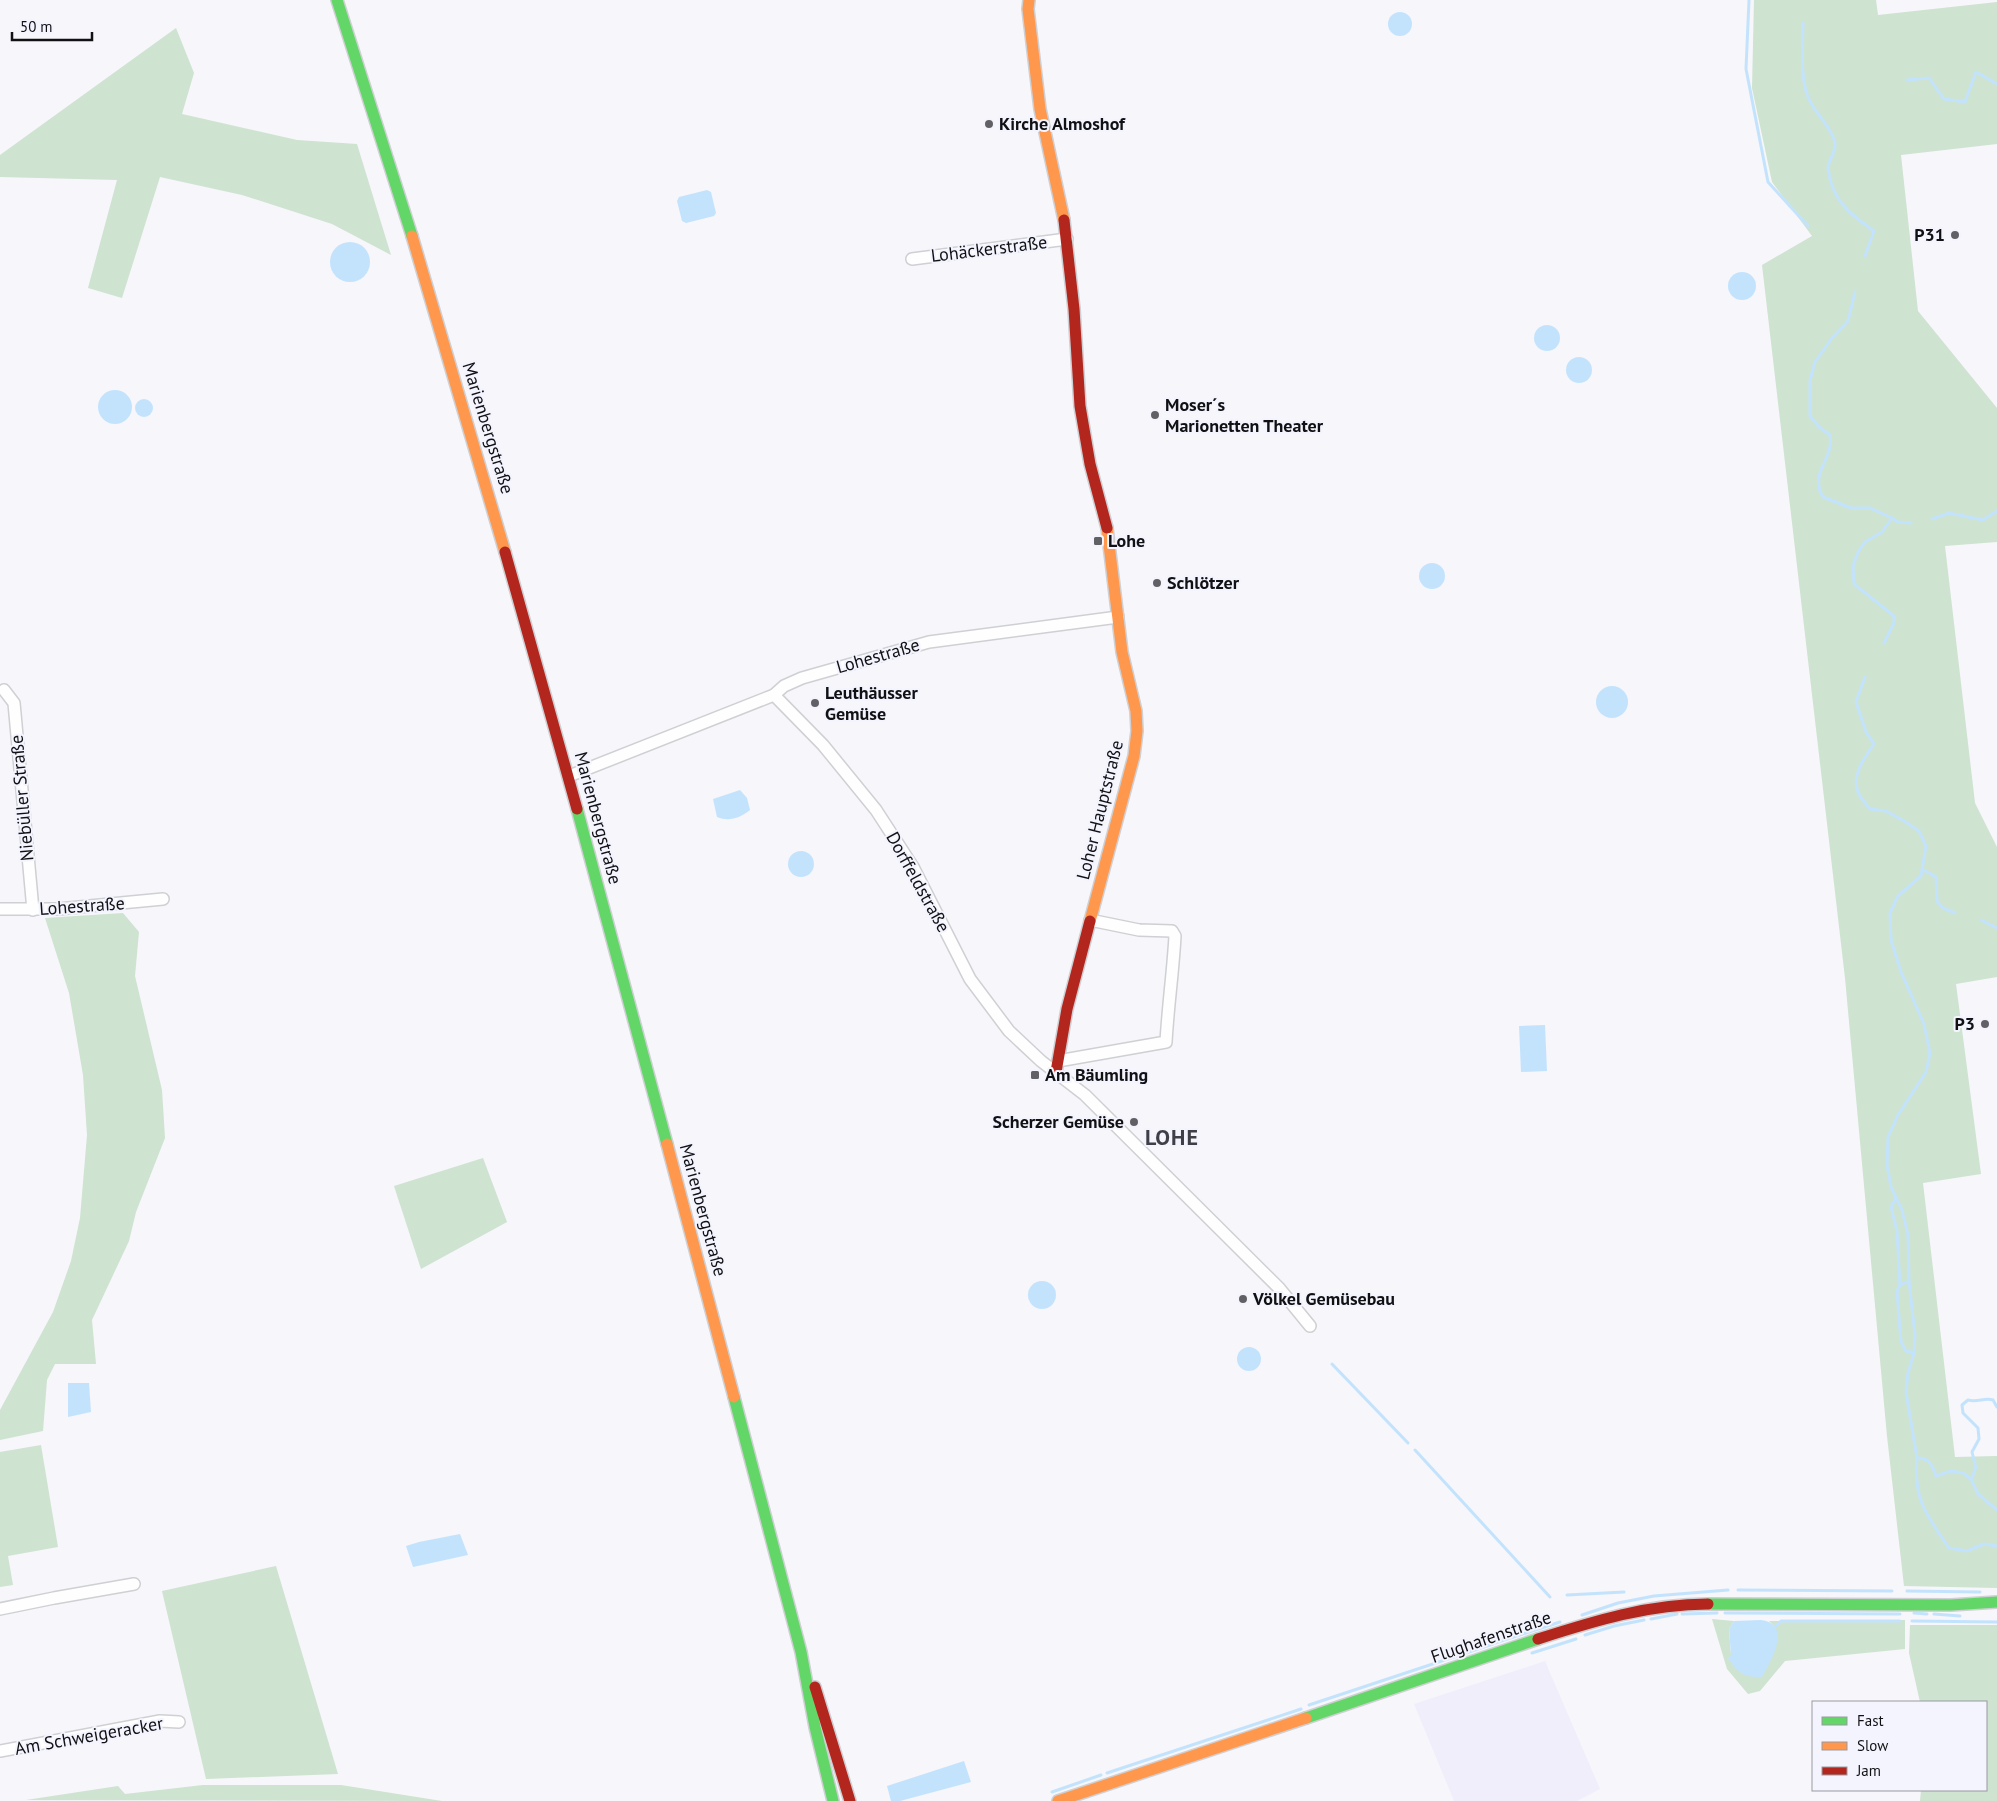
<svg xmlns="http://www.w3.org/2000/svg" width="1997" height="1801" font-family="'PT Sans',sans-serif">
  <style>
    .industrial { fill: #f1eefc }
    .green { fill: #cee3d0 }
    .water { fill: #c3e3fd }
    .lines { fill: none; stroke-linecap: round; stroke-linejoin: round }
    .stream { stroke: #c3e3fd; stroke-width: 3 }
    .street-casing { stroke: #cfd0d3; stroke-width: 14 }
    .fast-casing { stroke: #cfd0d3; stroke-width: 14 }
    .slow-casing { stroke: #cfd0d3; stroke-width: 14 }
    .jam-casing { stroke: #cfd0d3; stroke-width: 14 }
    .street { stroke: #fefefe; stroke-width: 11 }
    .fast { stroke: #63d668; stroke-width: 11 }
    .slow { stroke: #ff974d; stroke-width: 11 }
    .jam { stroke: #b3261e; stroke-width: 11 }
    .poi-dot { fill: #616165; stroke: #f3f4fe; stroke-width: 2 }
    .labels { text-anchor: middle; stroke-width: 4; stroke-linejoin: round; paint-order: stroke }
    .poi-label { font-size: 18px; font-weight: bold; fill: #111114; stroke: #f3f4fe; text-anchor: start }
    .street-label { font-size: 18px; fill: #111114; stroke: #f3f4fe }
    .district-label { font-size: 22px; font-weight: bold; letter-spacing: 1px; fill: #3f4047; stroke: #f3f4fe }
  </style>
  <rect width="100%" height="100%" fill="#f6f6fb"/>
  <polygon class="industrial" points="1545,1661 1600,1789 1577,1801 1454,1801 1414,1704"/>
  <g class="green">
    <polygon points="1754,0 1876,0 1878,15 1997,2 1997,144 1901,155 1918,311 1997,408 1997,542 1945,546 1975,803 1997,847 1997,977 1956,984 1981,1174 1923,1183 1955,1457 1997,1456 1997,1588 1904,1586 1887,1436 1845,978 1762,265 1812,236 1772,182 1752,88"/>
    <polygon points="176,28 194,73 182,114 297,140 357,144 391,255 332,224 242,195 160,177 122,298 88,288 117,180 0,177 0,155"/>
    <polygon points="123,913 139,932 135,976 162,1090 165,1138 136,1212 129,1241 92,1320 96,1364 55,1364 47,1380 43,1431 0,1440 0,1410 53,1312 71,1261 80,1218 87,1135 83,1075 69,993 45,918"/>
    <polygon points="483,1158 507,1222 421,1269 394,1186"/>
    <polygon points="41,1445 58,1547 8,1556 13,1585 0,1587 0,1452"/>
    <polygon points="276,1566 338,1774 206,1779 162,1591"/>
    <polygon points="1712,1619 1734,1621 1729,1629 1731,1655 1775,1627 1769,1621 1905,1620 1905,1649 1785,1661 1760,1691 1748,1694 1727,1669"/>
    <polygon points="1910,1625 1997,1625 1997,1801 1920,1801 1921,1790 1986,1790 1986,1702 1920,1702 1909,1653"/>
    <polygon points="203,1785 341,1785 442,1801 26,1800 118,1786 125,1794"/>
  </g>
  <g class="water">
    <circle cx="1400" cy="24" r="12"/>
    <polygon points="707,190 711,192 716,213 714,216 686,223 682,221 677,201 679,197"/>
    <circle cx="350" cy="262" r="20"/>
    <circle cx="1742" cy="286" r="14"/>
    <circle cx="1547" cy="338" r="13"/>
    <circle cx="1579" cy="370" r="13"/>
    <circle cx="115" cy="407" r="17"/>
    <circle cx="144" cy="408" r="9"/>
    <circle cx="1432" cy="576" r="13"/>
    <circle cx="1612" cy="702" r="16"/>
    <path d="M740,790L747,798L750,810C740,818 729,822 717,817L713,799Z"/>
    <circle cx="801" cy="864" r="13"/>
    <polygon points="1545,1025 1547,1071 1521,1072 1519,1026"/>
    <circle cx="1042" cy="1295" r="14"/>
    <circle cx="1249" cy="1359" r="12"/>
    <polygon points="68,1383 89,1383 91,1412 68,1417"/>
    <polygon points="460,1534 468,1555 413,1567 406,1546 419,1542"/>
    <path d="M1761,1620C1793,1624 1771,1661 1762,1677C1744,1678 1737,1672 1728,1658L1731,1655L1729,1629L1734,1621Z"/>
    <polygon points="964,1761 971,1782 900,1801 891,1801 887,1786"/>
  </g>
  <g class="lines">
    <g class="stream">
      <polyline points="1749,0 1746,69 1768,182 1808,226"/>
      <path d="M1803,23C1803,46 1799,84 1811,103C1818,116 1828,124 1834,139C1838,150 1829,158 1828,168C1828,171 1830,176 1830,179C1836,204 1854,217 1874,231L1865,256"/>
      <polyline points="1907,80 1929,78 1944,99 1965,102 1976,72 1997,84"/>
      <path d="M1855,292L1848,321L1832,338L1815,362L1810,380V416L1819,427L1830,435C1834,456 1816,467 1819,486C1819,490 1821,494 1823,497L1851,508H1870L1892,518L1882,532L1865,542L1858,552L1853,566L1854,584L1894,616V623L1884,643"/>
      <polyline points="1892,518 1898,522 1911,523"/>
      <polyline points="1932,519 1949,513 1983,520 1997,511"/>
      <path d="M1865,677L1856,702L1866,732L1874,744C1865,757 1851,775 1858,792C1860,798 1866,804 1870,809L1886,811L1904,821L1919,831L1926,846L1921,876L1898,896L1890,913L1891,940L1901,972L1924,1024L1930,1053L1926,1072L1898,1115L1888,1137L1887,1165L1891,1187L1902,1210L1908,1235L1909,1281L1915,1335L1914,1353L1908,1373L1906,1392L1917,1458C1930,1458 1932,1465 1936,1476L1951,1471L1963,1473L1971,1479L1978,1494L1997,1510"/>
      <polyline points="1922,869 1936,877 1937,901 1943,908 1955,913"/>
      <polyline points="1981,920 1997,928"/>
      <polyline points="1896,1198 1891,1207 1897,1231 1900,1285"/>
      <polyline points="1909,1281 1900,1285 1897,1291 1901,1342 1906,1351 1914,1353"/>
      <polyline points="1332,1364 1408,1443"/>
      <polyline points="1415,1450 1550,1597"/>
      <path d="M1917,1458C1913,1499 1927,1516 1949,1548L1967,1551L1984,1544L1997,1546"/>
      <path d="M1971,1479L1976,1468L1972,1452L1979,1439L1978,1428L1963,1413L1962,1405L1968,1400C1977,1403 1985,1397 1993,1400L1997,1407"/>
      <polyline points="1738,1590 1892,1591"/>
      <polyline points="1907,1591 1980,1592"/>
      <polyline points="1567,1595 1624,1592"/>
      <polyline points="1725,1613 1900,1614"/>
      <polyline points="1914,1613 1927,1614"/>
      <polyline points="1682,1614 1717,1613"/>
      <polyline points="1934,1614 1960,1616"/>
      <polyline points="1582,1615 1618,1603 1654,1596 1728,1590"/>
      <polyline points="1651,1619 1677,1614"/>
      <polyline points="1912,1621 1997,1622"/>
      <polyline points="1775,1627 1781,1621 1900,1621"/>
      <polyline points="1585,1635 1614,1626 1644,1620"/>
      <polyline points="1495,1643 1560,1622"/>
      <polyline points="1532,1653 1576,1639"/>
      <polyline points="1309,1705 1493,1644"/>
      <polyline points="1107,1773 1301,1709"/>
      <polyline points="1052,1792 1101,1775"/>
    </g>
    <defs>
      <g id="street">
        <polyline points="912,259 1067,239"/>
        <polyline points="4,690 14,703 33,910"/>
        <polyline points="774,695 823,745 876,810 913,867 970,979 1009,1031 1041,1061 1085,1095 1279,1288 1310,1326"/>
        <polyline points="569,776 774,695 784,686 802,678 929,642 1118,617"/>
        <polyline points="0,909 58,909 163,899"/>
        <path d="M1058,1061L1166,1042C1168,1006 1173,972 1175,936L1172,931L1139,930L1090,920"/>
        <polyline points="0,1609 54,1598 134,1584"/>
        <polyline points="0,1751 160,1721 179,1722"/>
      </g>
      <g id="fast">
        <polyline points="337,0 412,236"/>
        <polyline points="577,809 667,1144"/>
        <polyline points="734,1397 801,1652 815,1727 833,1801"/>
        <polyline points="1708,1604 1951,1605 1997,1602"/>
        <polyline points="1306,1718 1538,1639"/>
      </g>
      <g id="slow">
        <polyline points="1029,0 1028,9 1040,109 1064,220"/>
        <polyline points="412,236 505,552"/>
        <polyline points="1090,921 1134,756 1137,731 1136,711 1122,652 1107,528"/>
        <polyline points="667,1144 734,1397"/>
        <polyline points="1058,1801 1306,1718"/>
      </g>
      <g id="jam">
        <polyline points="1064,220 1074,309 1080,406 1090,464 1107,528"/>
        <polyline points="505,552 577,809"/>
        <polyline points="1056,1072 1067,1009 1090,921"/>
        <path d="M1538,1639C1594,1621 1649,1604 1708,1604"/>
        <polyline points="815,1687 850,1801"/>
      </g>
    </defs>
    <use href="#street" class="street-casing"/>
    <use href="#fast" class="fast-casing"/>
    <use href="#slow" class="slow-casing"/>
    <use href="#jam" class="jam-casing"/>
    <use href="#street" class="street"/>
    <use href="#fast" class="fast"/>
    <use href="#slow" class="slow"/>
    <use href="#jam" class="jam"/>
  </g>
  <g class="poi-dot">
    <circle cx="989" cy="124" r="5"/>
    <circle cx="1955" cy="235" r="5"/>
    <circle cx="1155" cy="415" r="5"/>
    <rect x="1093" y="536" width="10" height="10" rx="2.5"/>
    <circle cx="1157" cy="583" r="5"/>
    <circle cx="815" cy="703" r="5"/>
    <circle cx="1985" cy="1024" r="5"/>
    <rect x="1030" y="1070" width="10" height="10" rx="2.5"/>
    <circle cx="1134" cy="1122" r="5"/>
    <circle cx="1243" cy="1299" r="5"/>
  </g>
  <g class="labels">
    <g class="poi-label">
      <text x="999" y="130">Kirche Almoshof</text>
      <text x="1945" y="241" text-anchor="end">P31</text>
      <text x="1165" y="411">Moser´s<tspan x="1165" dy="21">Marionetten Theater</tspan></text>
      <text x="1108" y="547">Lohe</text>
      <text x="1167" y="589">Schlötzer</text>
      <text x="825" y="699">Leuthäusser<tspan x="825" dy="21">Gemüse</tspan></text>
      <text x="1975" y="1030" text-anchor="end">P3</text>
      <text x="1045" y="1081">Am Bäumling</text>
      <text x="1124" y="1128" text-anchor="end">Scherzer Gemüse</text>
      <text x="1253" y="1305">Völkel Gemüsebau</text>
    </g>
    <g class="street-label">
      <text transform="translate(989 249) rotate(-7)" y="6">Lohäckerstraße</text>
      <text transform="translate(488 428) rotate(73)" y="6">Marienbergstraße</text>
      <text transform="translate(878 656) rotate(-16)" y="6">Lohestraße</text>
      <text transform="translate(22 798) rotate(-95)" y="6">Niebüller Straße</text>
      <text transform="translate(1100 810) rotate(-76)" y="6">Loher Hauptstraße</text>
      <text transform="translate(598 818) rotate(75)" y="6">Marienbergstraße</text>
      <text transform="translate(918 882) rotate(61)" y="6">Dorffeldstraße</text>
      <text transform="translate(82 906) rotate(-4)" y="6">Lohestraße</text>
      <text transform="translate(703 1210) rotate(75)" y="6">Marienbergstraße</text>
      <text transform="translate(1491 1637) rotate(-19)" y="6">Flughafenstraße</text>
      <text transform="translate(89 1736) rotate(-10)" y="6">Am Schweigeracker</text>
    </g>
    <g class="district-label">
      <text x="1172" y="1145">LOHE</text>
    </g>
  </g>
  <rect x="1812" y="1701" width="175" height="90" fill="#f3f4fe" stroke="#9999a0"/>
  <rect x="1822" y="1717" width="25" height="8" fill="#63d668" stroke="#9999a0"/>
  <text x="1857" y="1726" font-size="15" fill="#111114">Fast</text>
  <rect x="1822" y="1742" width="25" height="8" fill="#ff974d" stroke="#9999a0"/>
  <text x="1857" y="1751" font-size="15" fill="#111114">Slow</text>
  <rect x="1822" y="1767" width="25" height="8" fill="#b3261e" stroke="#9999a0"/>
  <text x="1857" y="1776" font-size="15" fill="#111114">Jam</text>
  <path d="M12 32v8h80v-8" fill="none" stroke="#111114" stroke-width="2.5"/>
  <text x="20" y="32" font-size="15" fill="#111114" stroke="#f3f4fe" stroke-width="4" paint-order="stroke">50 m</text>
</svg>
